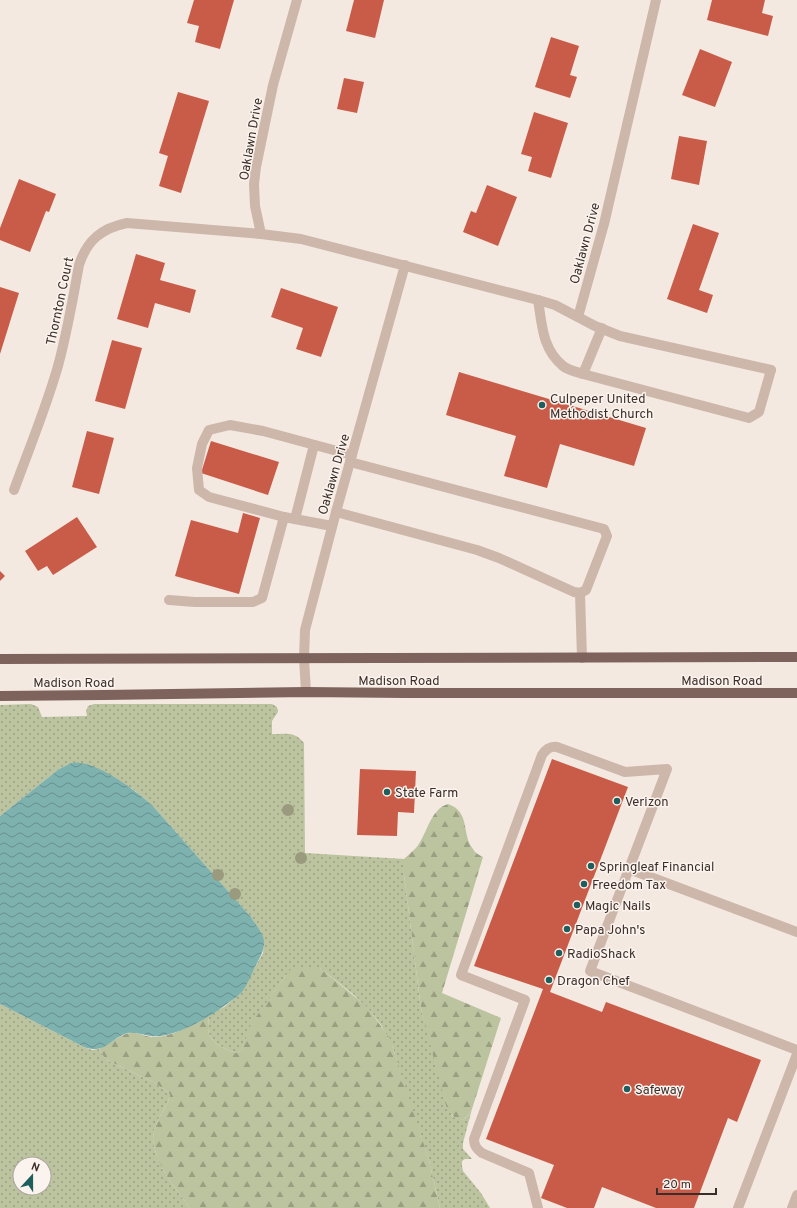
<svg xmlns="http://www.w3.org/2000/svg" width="797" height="1208" font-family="Overpass,sans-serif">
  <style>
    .grass { fill: url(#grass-dots); fill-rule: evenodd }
    .forest { fill: url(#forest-firs) }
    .water { fill: url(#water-waves) }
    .building { fill: #c95c49 }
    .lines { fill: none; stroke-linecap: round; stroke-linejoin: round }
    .lane { stroke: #cdb7ab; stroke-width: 10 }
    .street { stroke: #cdb7ab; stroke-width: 10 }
    .primary { stroke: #7d635b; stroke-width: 10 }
    .tree { fill: #999a7e }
    .poi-dot { fill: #1e5e5c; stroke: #fbf3ed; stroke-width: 1.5 }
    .labels { text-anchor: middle; stroke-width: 3; stroke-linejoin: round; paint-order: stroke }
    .street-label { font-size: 13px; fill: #3b2e2a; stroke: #fbf3ed }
    .poi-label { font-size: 13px; fill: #3b2e2a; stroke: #fbf3ed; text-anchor: start }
  </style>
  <defs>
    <pattern id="grass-dots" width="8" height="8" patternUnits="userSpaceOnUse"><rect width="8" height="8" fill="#bbc49f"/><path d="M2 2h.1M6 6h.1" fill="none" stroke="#99a082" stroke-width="1.8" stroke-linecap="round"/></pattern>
    <pattern id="forest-firs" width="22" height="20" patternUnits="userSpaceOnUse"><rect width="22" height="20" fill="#bbc49f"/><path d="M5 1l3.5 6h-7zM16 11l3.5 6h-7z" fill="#99a082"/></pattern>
    <pattern id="water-waves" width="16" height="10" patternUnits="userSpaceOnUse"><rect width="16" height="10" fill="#7eb2af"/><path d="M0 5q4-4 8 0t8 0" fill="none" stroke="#68918f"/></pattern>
  </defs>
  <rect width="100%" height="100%" fill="#f4e9e0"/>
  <g class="grass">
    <path d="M31,704L38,707L42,717L87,716L86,711L88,706L94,704H272L277,707L278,712L272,721V734C286,734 295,731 304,743L305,853L404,859V874L421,1009L452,1116C463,1122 466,1120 472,1109L463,1143V1149L472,1159H465L462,1161V1166L463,1171L481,1193L490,1208H440L429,1160L404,1086L393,1048L381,1025L371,1012L354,995L320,968L286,975L252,1024L242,1049L237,1053C226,1050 208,1042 208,1028C208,1024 209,1020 209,1015L224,1007L240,994L263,953L264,942L261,932L251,917L152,805L134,790L101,770L71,763L59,769L0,816V705Z"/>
    <path d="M0,1004L84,1047L92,1050L99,1049L104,1057L109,1061L155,1083L170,1094C169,1106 159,1114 156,1125C145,1154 174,1186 190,1208H0ZM20,1164H44V1188H20Z"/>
  </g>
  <g class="forest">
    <path d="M448,804C471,812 461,834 473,849C475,853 479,855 483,857L442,993L501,1018L472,1109C464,1125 456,1121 447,1109L421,1009L404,874V859C408,855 412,852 416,848C427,835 430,809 448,804Z"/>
    <path d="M296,967L320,968L365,1005L371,1012L390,1039L429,1160L440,1208H190C174,1186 145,1154 156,1125C159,1114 169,1106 170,1094L155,1083L109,1061L104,1057L99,1049C108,1045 121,1034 130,1033C137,1032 144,1036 151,1037C171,1038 193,1025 209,1015C209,1020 208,1024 208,1028C208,1042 226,1050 237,1053L242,1049L251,1024L286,975L291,969Z"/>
  </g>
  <path class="water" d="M71,763C74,763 78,762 80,763C102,765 136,791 152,805L251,917C256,925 263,932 264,941C265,950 259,959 255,967C251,975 247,986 241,993C238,996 234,999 231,1001C211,1016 186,1032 161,1036C150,1038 137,1031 128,1033C110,1038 106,1055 84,1047L0,1004V816L59,769Z"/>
  <g class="building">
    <polygon points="194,0 234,0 220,49 195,42 199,26 187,23"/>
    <polygon points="354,0 384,0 375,38 346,31"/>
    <polygon points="712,0 765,0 762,13 773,16 768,36 707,20"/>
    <polygon points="551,37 579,46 570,75 577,77 570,98 535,87"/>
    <polygon points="700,49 732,62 715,107 682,95"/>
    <polygon points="344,78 364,82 357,113 337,109"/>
    <polygon points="178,92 209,101 181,193 159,186 168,156 159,153"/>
    <polygon points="534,112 568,123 551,178 528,171 532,157 521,154"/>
    <polygon points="679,136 707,141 699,185 671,179"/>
    <polygon points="19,179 56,194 49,212 46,211 30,252 0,240 0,228"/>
    <polygon points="487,185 517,197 498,246 463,232 471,211 476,213"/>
    <polygon points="693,224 719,233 699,290 713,295 707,313 667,299"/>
    <polygon points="136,254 165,263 160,280 196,290 190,313 155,303 148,328 117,319"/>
    <polygon points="0,287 19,293 0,354"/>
    <polygon points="281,288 338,307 321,357 296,349 303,328 271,317"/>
    <polygon points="112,340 142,348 125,409 95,401"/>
    <polygon points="459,372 646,428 634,466 560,444 547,488 504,476 516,436 446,415"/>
    <polygon points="87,431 114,438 99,494 72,487"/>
    <polygon points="211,441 279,462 268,495 201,473"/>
    <polygon points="243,513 260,518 239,594 175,576 191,520 238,533"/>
    <polygon points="77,517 97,547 53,575 47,566 38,571 25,551"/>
    <polygon points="0,571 5,576 0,581"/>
    <polygon points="552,759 628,787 550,992 602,1012 606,1002 761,1060 737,1122 728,1118 694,1208 656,1208 602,1187 594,1208 567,1208 541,1198 554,1165 486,1139 543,989 474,966"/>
    <polygon points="360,769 416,771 414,813 398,812 397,836 357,835"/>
  </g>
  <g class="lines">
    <g class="lane">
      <path d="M538,300C542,324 542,349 563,366C568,370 577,372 583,374L749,418L759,412L771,370"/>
      <polyline points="583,374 602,328"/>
      <polyline points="336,512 477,550 499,558 574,592 580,593 586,590 607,536 604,529 350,462"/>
      <polyline points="295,519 314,445"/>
      <polyline points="332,526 284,517 209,497 199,490 197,468 202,444 209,430 230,425 263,431 352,455"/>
      <polyline points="580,593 582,658"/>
      <polyline points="169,600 195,602 253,602 262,598 284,517"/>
      <polyline points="629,869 797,932"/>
      <path d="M538,1208L529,1173L482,1153C477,1149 474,1146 474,1139L525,1000L461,975L542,755C546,749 550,746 557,747L625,772L667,769L590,971L797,1050"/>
      <polyline points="738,1208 797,1054"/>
    </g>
    <g class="street">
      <polyline points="261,234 255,206 254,184 256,167 273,85 297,0"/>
      <polyline points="578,317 604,224 656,0"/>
      <path d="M14,490C29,449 46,408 58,366C67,333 73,299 79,265C87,240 102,228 127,223L261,234L301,239L538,300L555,305L595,326L620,336L771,370"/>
      <polyline points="306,692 304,658 305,630 336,512 405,265"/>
      <polyline points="792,1208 797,1195"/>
    </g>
    <g class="primary">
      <polyline points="0,659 797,657"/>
      <polyline points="0,696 104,695 306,692 405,693 797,693"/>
    </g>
  </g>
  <g class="tree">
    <circle cx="288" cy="810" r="6"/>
    <circle cx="301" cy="858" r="6"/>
    <circle cx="218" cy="875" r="6"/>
    <circle cx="235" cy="894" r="6"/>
  </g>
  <g class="poi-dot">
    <circle cx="542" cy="405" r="4"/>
    <circle cx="387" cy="792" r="4"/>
    <circle cx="617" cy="801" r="4"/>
    <circle cx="591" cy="866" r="4"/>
    <circle cx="584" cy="884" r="4"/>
    <circle cx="577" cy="905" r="4"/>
    <circle cx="567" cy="929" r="4"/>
    <circle cx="559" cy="953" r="4"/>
    <circle cx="549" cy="980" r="4"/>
    <circle cx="627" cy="1089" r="4"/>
  </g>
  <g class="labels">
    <g class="street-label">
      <text transform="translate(250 139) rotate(-80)" y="5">Oaklawn Drive</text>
      <text transform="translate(584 243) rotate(-75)" y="5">Oaklawn Drive</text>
      <text transform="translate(59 301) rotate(-78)" y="5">Thornton Court</text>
      <text transform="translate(333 474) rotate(-74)" y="5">Oaklawn Drive</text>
      <text x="399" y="685">Madison Road</text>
      <text x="722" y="685">Madison Road</text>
      <text x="74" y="687">Madison Road</text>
    </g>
    <g class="poi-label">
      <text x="550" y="403">Culpeper United<tspan x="550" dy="15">Methodist Church</tspan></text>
      <text x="395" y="797">State Farm</text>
      <text x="625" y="806">Verizon</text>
      <text x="599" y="871">Springleaf Financial</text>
      <text x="592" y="889">Freedom Tax</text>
      <text x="585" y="910">Magic Nails</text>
      <text x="575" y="934">Papa John's</text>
      <text x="567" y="958">RadioShack</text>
      <text x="557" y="985">Dragon Chef</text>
      <text x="635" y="1094">Safeway</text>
    </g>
  </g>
  <g transform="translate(32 1176) rotate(21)"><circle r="19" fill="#fbf3ed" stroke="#aea49f"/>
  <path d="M0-3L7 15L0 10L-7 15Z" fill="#1e5e5c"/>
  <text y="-6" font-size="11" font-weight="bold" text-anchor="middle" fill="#3b2e2a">N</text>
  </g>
  <path d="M657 1188v6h59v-6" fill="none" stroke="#3b2e2a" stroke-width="2"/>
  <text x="663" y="1188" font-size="12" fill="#3b2e2a" stroke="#fbf3ed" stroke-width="3" paint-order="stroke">20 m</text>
</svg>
